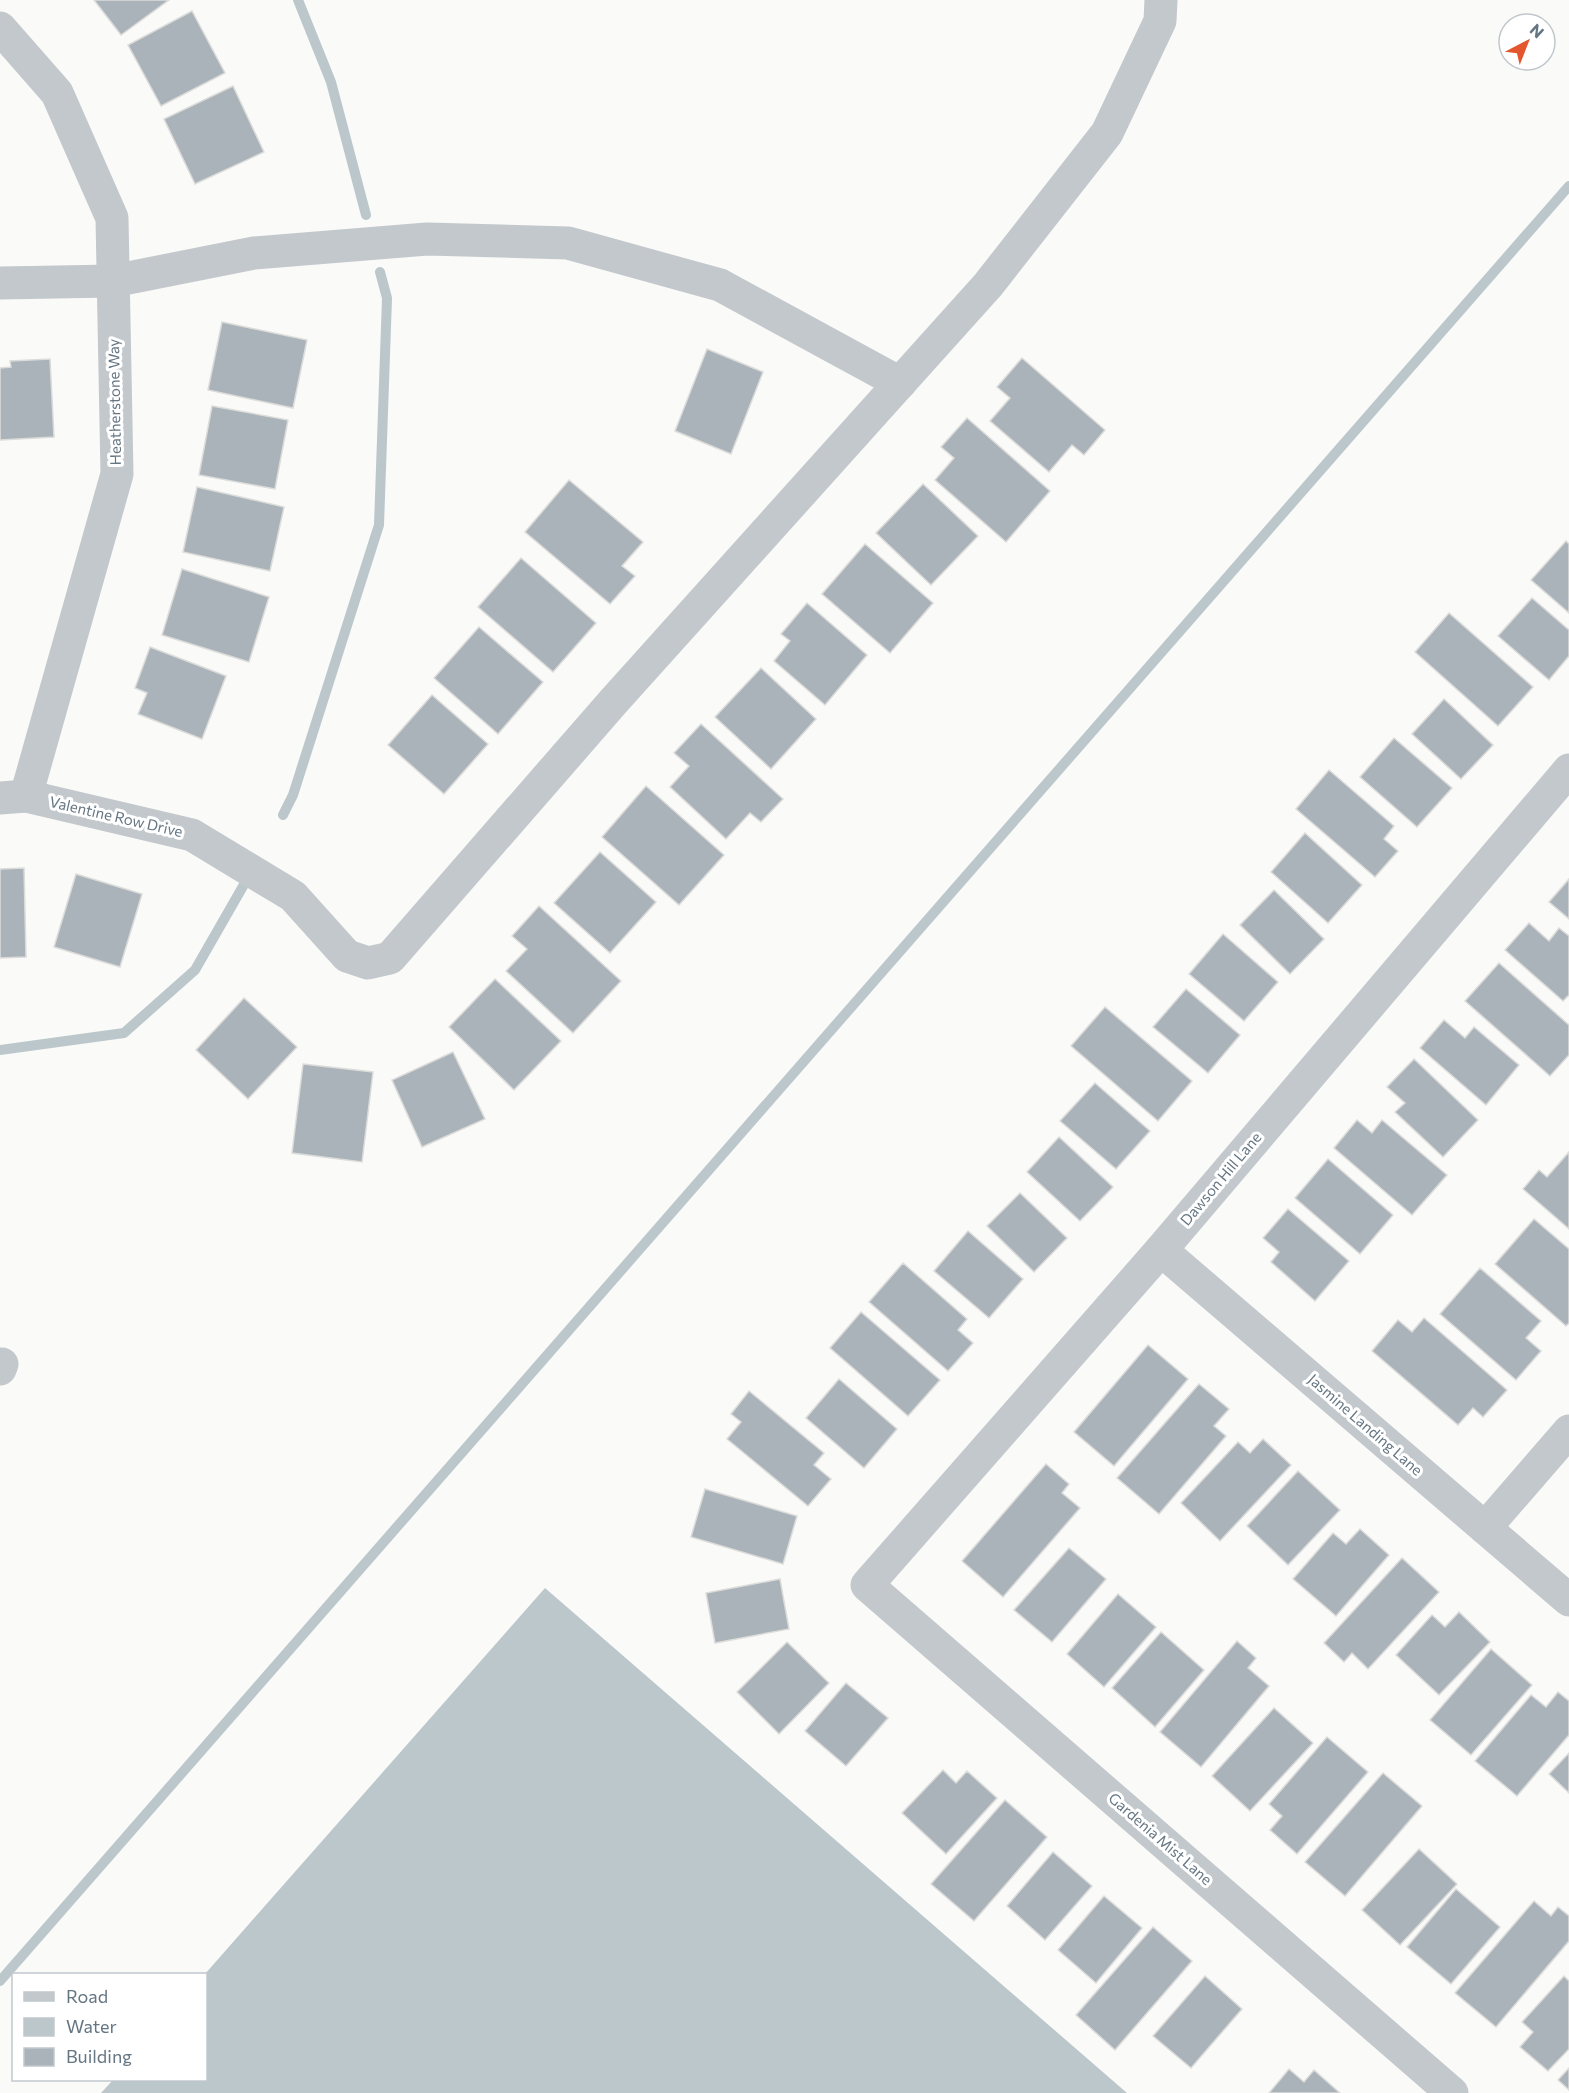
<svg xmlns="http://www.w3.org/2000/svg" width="1569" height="2093" font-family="Commissioner,sans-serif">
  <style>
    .water { fill: #bbc7cb }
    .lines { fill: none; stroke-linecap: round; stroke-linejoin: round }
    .stream { stroke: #bbc7cb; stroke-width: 10 }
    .building { fill: #aab3b9; stroke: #dcdcda; stroke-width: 1.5 }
    .street { stroke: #c3c8cc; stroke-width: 33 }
    .labels { text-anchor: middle; stroke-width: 6; stroke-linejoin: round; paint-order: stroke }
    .street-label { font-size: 15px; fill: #657683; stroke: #fff }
  </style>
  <rect width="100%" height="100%" fill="#fafaf8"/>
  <polygon class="water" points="545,1588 1127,2093 101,2093 113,2080 206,2080 205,1974"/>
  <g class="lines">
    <g class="stream">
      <polyline points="298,0 331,82 366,215"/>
      <polyline points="283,815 293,795 379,525 387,298 380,272"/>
      <polyline points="0,1050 124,1033 195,970 246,881"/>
      <polyline points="0,1981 1569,186"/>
    </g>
  </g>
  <g class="building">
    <polygon points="94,0 169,0 121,35"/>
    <polygon points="192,11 225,73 161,106 128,45"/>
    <polygon points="233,86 264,152 195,184 164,119"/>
    <polygon points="222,322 307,340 293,408 208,390"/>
    <polygon points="707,349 763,372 731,454 675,431"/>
    <polygon points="1022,358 1105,430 1084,455 1072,445 1049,472 990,421 1010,398 997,387"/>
    <polygon points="50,359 54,437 0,440 0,368 11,367 10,361"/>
    <polygon points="212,406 288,420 275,489 199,475"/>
    <polygon points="967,418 1050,491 1006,542 935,480 954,458 941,447"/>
    <polygon points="569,480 643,542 622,566 635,576 610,604 525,532"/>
    <polygon points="923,484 978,536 931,585 876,533"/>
    <polygon points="197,487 284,507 270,571 183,552"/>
    <polygon points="1566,541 1569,544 1569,613 1531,580"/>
    <polygon points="865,544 933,603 890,653 822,594"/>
    <polygon points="521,558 596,623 553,672 478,607"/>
    <polygon points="182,569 269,597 249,662 162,635"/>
    <polygon points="1532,598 1569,630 1569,656 1549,680 1498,636"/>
    <polygon points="807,603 867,655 825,705 774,661 790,641 781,634"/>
    <polygon points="1449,613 1533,687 1498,726 1415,652"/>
    <polygon points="479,627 543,682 498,734 434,678"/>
    <polygon points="150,647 226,676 202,739 138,714 147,693 135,688"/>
    <polygon points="761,668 816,719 771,769 715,717"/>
    <polygon points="432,695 488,744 444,794 388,745"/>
    <polygon points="1444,699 1493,745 1461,779 1412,734"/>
    <polygon points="701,724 783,799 761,822 750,813 726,839 670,787 689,766 674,753"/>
    <polygon points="1394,738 1452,788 1417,827 1360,777"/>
    <polygon points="1329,770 1394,826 1384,839 1398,851 1375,877 1296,809"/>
    <polygon points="646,786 724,855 679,905 602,837"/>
    <polygon points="1305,833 1362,885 1328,923 1271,872"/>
    <polygon points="600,852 656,902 610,953 554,903"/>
    <polygon points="24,868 26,957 0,958 0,869"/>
    <polygon points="76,874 142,894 120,967 54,947"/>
    <polygon points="1569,879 1569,919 1549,902"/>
    <polygon points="1274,890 1324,939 1290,974 1240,925"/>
    <polygon points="539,906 621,981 573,1033 506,971 527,949 512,936"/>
    <polygon points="1529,923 1549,941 1559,928 1569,936 1569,995 1563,1001 1505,950"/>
    <polygon points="1223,934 1278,982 1244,1021 1189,974"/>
    <polygon points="1499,963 1569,1025 1569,1055 1550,1076 1465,1001"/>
    <polygon points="495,979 561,1041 514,1090 449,1027"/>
    <polygon points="1186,989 1240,1035 1208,1073 1153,1027"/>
    <polygon points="244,998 297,1047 248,1099 196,1050"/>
    <polygon points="1105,1007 1192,1081 1158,1121 1071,1046"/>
    <polygon points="1444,1020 1465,1038 1474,1027 1519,1065 1486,1105 1420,1048"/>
    <polygon points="453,1052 485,1119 422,1147 392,1080"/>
    <polygon points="1414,1059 1478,1120 1443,1157 1395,1112 1405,1103 1387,1087"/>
    <polygon points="303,1064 373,1072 362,1162 292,1153"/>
    <polygon points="1095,1083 1150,1131 1116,1169 1060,1121"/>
    <polygon points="1357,1120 1372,1133 1382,1120 1447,1175 1412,1215 1334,1148"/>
    <polygon points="1059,1137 1113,1187 1080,1221 1027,1172"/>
    <polygon points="1569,1152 1569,1229 1523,1189 1539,1170 1547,1177"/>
    <polygon points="1328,1159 1393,1215 1360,1254 1295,1198"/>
    <polygon points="1020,1193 1067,1238 1034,1272 987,1226"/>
    <polygon points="1288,1209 1349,1261 1315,1301 1271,1262 1279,1252 1263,1238"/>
    <polygon points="1534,1219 1569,1249 1569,1323 1566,1326 1495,1264"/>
    <polygon points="968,1231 1023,1279 989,1318 934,1271"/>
    <polygon points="903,1263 967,1319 958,1330 973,1343 948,1371 869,1302"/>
    <polygon points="1480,1268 1541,1321 1526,1338 1541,1351 1516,1380 1440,1314"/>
    <polygon points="861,1312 940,1380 908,1416 830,1348"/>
    <polygon points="1424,1318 1507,1390 1483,1417 1473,1408 1458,1425 1372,1351 1398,1320 1412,1332"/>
    <polygon points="1148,1345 1188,1379 1114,1466 1074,1432"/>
    <polygon points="839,1379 897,1429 864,1468 806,1418"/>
    <polygon points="1199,1384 1229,1409 1214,1426 1226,1436 1159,1514 1117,1478"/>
    <polygon points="749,1391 824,1453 814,1465 831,1479 808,1506 727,1439 741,1422 731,1414"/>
    <polygon points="1263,1439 1291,1465 1220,1541 1181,1503 1238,1442 1250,1453"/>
    <polygon points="1046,1464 1069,1484 1062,1493 1080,1508 1003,1597 962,1561"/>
    <polygon points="1298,1471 1340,1510 1288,1565 1247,1526"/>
    <polygon points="705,1489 797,1516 783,1564 691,1537"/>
    <polygon points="1360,1529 1389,1555 1336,1616 1293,1579 1333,1533 1346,1544"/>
    <polygon points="1069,1548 1106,1579 1052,1642 1014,1610"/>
    <polygon points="1402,1558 1439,1592 1368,1669 1352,1653 1344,1662 1324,1643"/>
    <polygon points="780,1579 789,1629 715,1643 706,1593"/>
    <polygon points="1118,1594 1156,1627 1104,1687 1067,1654"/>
    <polygon points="1459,1612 1490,1642 1439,1695 1396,1655 1432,1615 1445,1627"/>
    <polygon points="1161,1632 1204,1670 1155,1727 1112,1688"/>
    <polygon points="1237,1641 1256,1658 1248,1668 1269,1686 1201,1767 1160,1732"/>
    <polygon points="787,1642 829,1683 779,1734 737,1692"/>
    <polygon points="1491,1649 1532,1685 1471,1755 1430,1720"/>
    <polygon points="846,1683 888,1718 846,1766 805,1731"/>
    <polygon points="1558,1692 1569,1701 1569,1735 1517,1796 1475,1761 1531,1695 1546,1707"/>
    <polygon points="1274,1708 1313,1743 1250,1811 1212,1776"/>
    <polygon points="1327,1737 1368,1772 1297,1854 1270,1830 1282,1816 1269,1804"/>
    <polygon points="1569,1753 1569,1793 1549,1774"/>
    <polygon points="943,1770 956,1783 967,1771 997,1798 946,1854 902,1813"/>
    <polygon points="1383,1773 1422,1806 1345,1896 1305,1862"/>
    <polygon points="1005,1800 1047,1837 974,1921 931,1884"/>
    <polygon points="1419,1849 1457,1884 1400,1945 1362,1910"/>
    <polygon points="1053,1852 1092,1886 1045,1940 1007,1906"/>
    <polygon points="1456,1889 1500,1927 1451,1984 1407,1947"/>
    <polygon points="1104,1896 1142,1928 1096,1983 1058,1950"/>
    <polygon points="1534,1901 1551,1916 1558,1907 1569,1916 1569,1941 1496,2027 1455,1993"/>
    <polygon points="1153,1927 1192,1961 1115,2050 1076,2015"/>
    <polygon points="1205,1976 1242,2009 1191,2068 1153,2036"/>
    <polygon points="1564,1976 1569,1981 1569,2049 1548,2071 1520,2047 1533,2032 1522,2022"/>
    <polygon points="1569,2068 1569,2090 1558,2080"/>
    <polygon points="1289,2069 1304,2082 1314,2070 1340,2093 1269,2093"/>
  </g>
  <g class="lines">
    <g class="street">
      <polyline points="0,28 57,93 112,218 117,474 26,796"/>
      <polyline points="0,283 113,281 254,253 427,239 568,243 720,285 900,383"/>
      <polyline points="0,798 26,796 192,835 293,896 347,956 368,963 390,958 613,702 988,285 1107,133 1160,21 1161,0"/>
      <polyline points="1161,1250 1569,1600"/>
      <polyline points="0,1369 2,1364"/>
      <polyline points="1485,1528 1569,1431"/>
      <polyline points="1452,2093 867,1585 1161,1250 1569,770"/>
    </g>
  </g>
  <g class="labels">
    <g class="street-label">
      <text transform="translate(115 402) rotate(-91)" y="5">Heatherstone Way</text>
      <text transform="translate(116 817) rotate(13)" y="5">Valentine Row Drive</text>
      <text transform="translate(1221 1179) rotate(-50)" y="5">Dawson Hill Lane</text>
      <text transform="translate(1365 1425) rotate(41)" y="5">Jasmine Landing Lane</text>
      <text transform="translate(1160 1839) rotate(41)" y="5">Gardenia Mist Lane</text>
    </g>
  </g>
  <rect x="12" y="1973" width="195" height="108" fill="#ffffff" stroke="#c1c8cd" stroke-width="1.5"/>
  <rect x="24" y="1992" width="30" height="9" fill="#c3c8cc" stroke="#c1c8cd" stroke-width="1.5"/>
  <text x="66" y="2003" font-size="18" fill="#657683">Road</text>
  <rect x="24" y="2018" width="30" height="18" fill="#bbc7cb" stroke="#c1c8cd" stroke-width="1.5"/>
  <text x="66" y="2033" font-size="18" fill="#657683">Water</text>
  <rect x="24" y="2048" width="30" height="18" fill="#aab3b9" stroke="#c1c8cd" stroke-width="1.5"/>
  <text x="66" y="2063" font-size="18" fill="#657683">Building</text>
  <g transform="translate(1527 42) rotate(42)"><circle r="28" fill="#ffffff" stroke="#c1c8cd" stroke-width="1.5"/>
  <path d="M0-4.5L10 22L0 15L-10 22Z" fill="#e4572e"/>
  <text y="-9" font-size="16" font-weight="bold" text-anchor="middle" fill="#657683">N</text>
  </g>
</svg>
